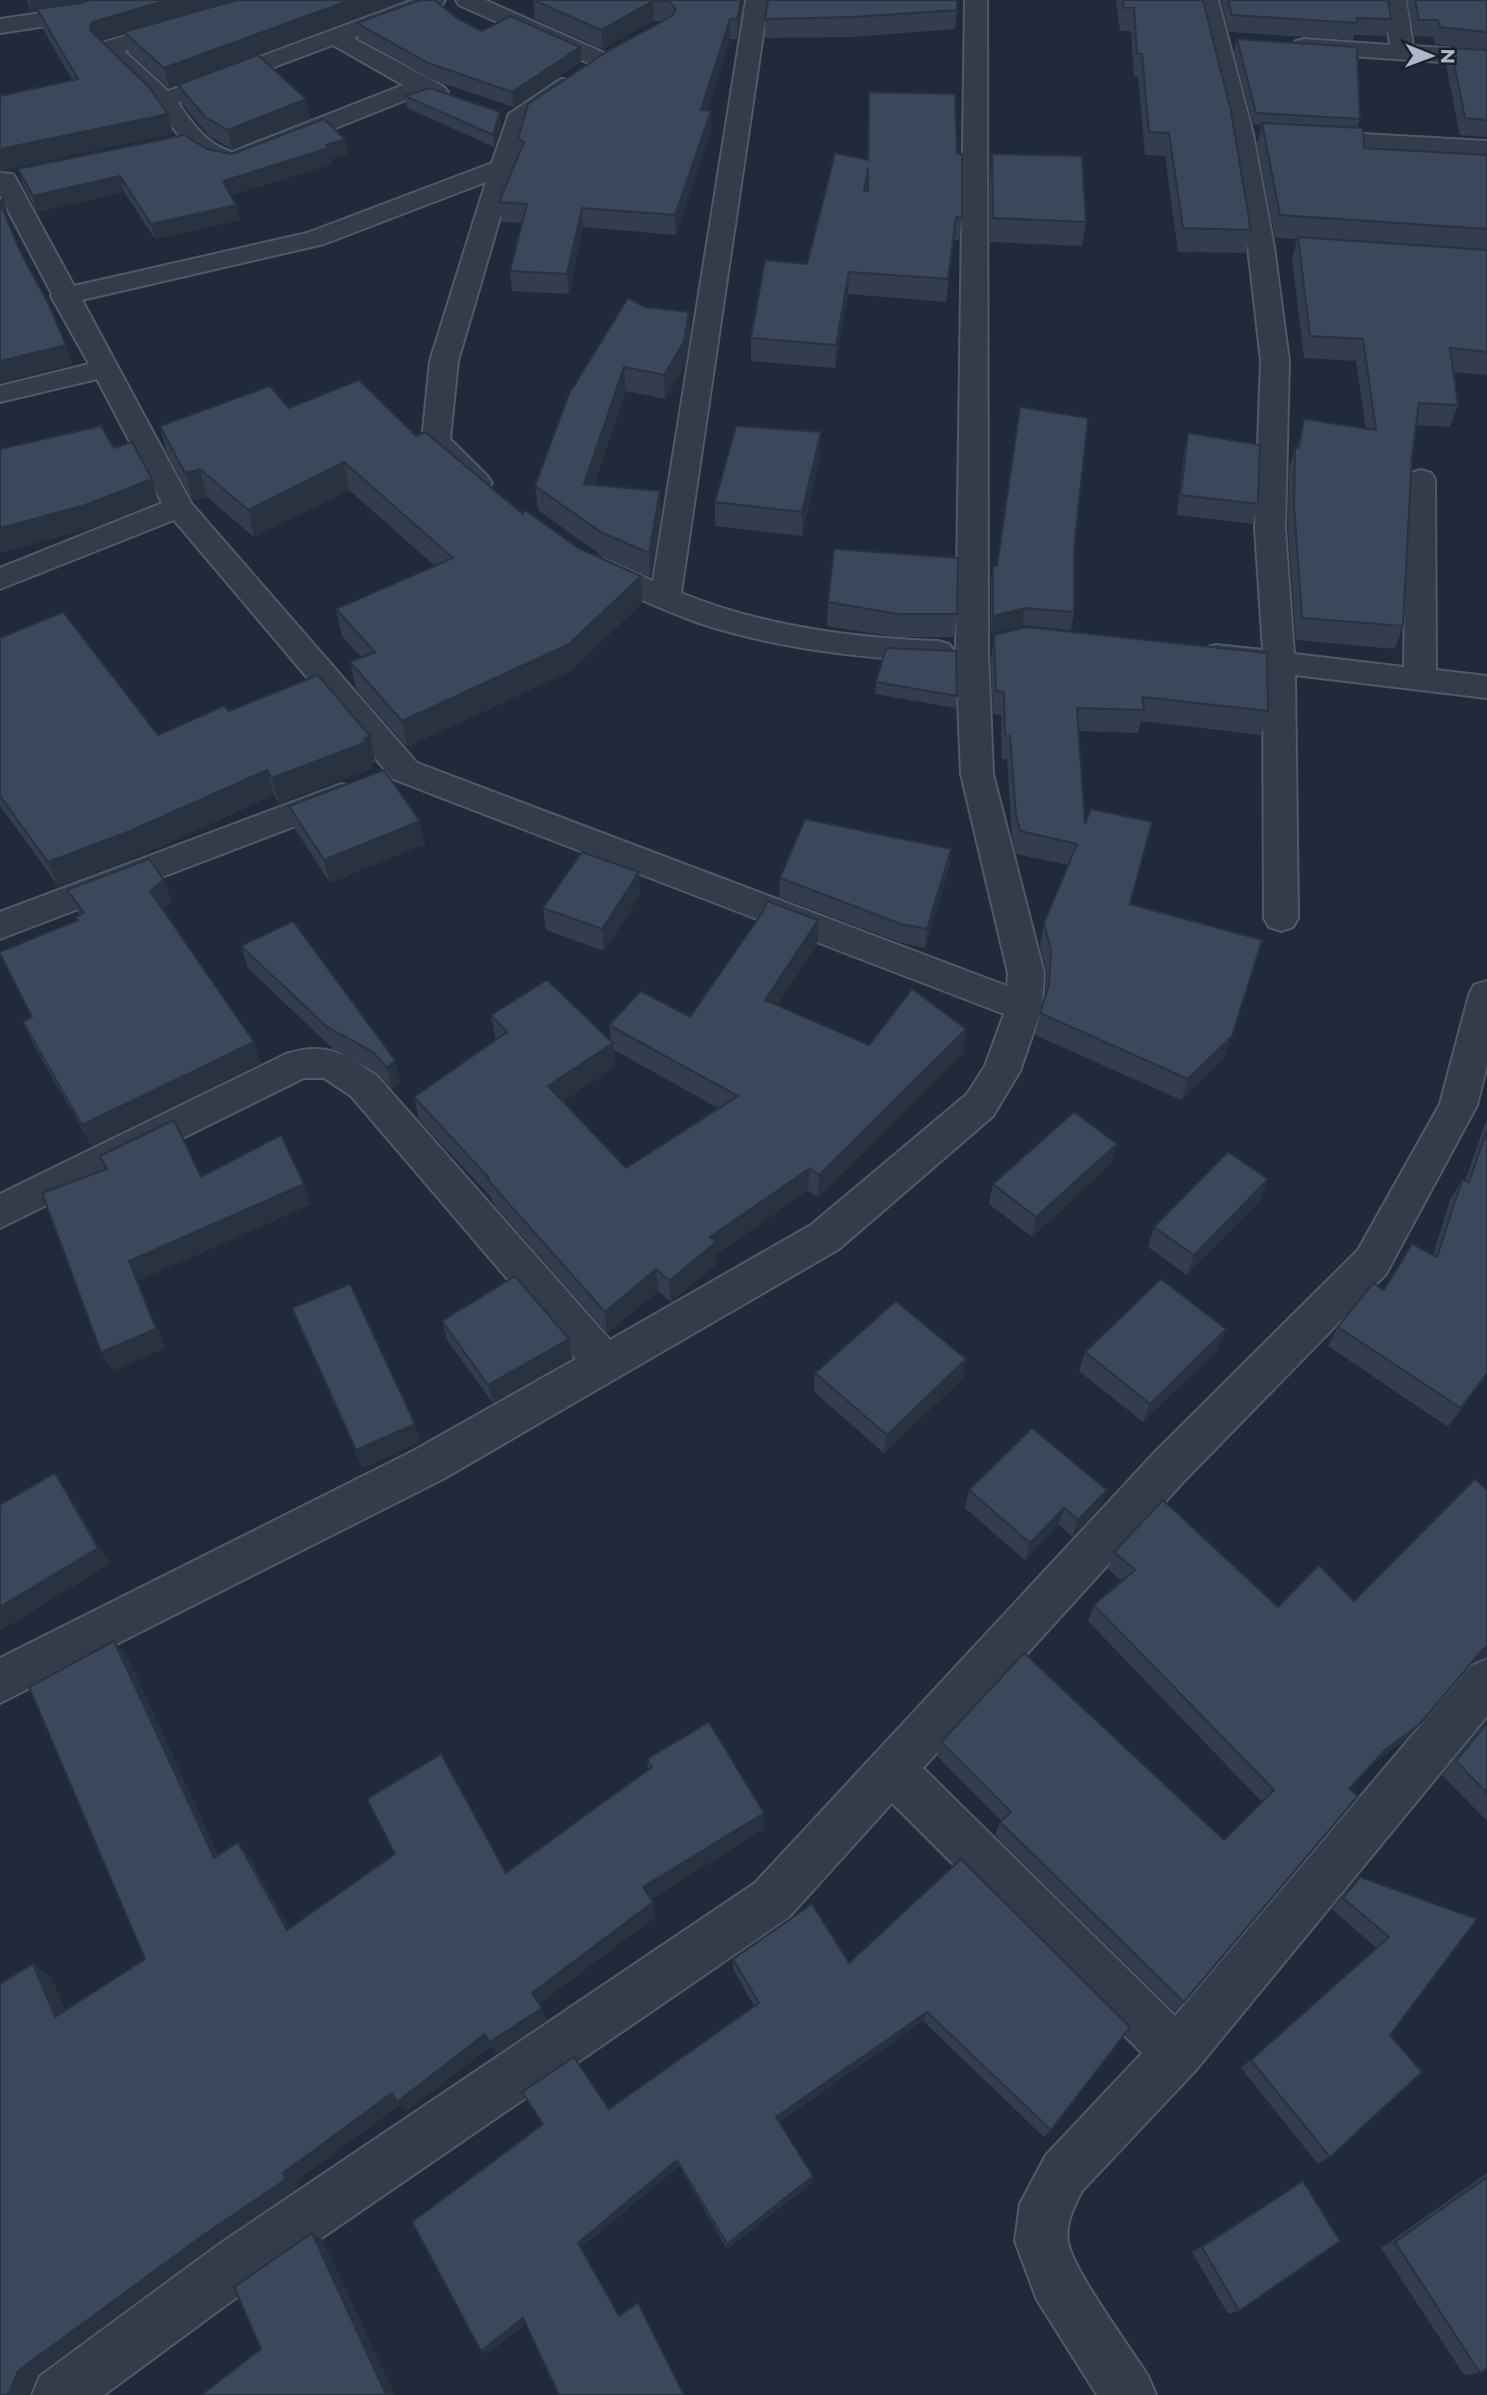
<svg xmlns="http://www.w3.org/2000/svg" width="1487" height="2395" font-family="Montserrat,sans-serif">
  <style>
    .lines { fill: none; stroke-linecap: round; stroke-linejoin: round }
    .minor-casing { stroke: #515968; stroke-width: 4 }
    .minor { fill: #343c4b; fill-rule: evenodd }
    .wall { fill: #333d4e; fill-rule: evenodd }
    .shaded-wall { fill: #293240 }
    .building { fill: #3b475b; stroke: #293240; stroke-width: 2; fill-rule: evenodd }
  </style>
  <rect width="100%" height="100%" fill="#202a3a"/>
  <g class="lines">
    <defs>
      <g id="minor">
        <polygon points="104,0 138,0 135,5 86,20 0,33 0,19 83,7"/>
        <path d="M251,0H286L283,5L124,51L168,91L413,0H445L442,5L353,38L444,87L448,92L444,97L436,99L421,94L243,165C198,176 178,131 155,104C137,85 112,70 97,48L100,43ZM333,45L403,85L232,152C206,144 193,124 178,103Z"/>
        <polygon points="456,0 485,0 611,56 615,61 611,66 595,66 459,5"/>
        <path d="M746,0H768L681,593C762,626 851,638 938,641L949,644L954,651L949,658L938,661C858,658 775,648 699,623C659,609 622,591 584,574L580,567L584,560L595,557L606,560L653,581Z"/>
        <path d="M965,0H987L988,651L993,774L1044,973L1042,1007L1020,1071L993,1116L839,1249L443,1479L0,1703V1658L413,1451L576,1359L351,1096L324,1078H304L0,1228V1194L286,1054C326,1041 345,1054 377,1076L610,1340L811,1225L967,1094L985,1066L1004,1014L393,779L174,520L0,589V568L162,503L97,379L0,402V386L89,364L51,296L52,294L0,195V173L13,174L16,179L74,286L307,233L492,163L509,114L561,79H577L581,84L577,89L528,122L458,361L450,439L488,477L492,483L488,489L478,492L468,489L422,441L430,361L486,182L324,244L82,300L191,503L417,763L1007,986L1008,973L961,774L956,651Z"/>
        <polygon points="1196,0 1218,0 1253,134 1274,247 1289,361 1285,528 1294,654 1404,667 1407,479 1411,473 1421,470 1431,473 1435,479 1436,670 1487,676 1487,698 1295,675 1298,918 1293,927 1281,931 1269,927 1264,918 1263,671 1205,662 1200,655 1205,648 1216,645 1263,650 1255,528 1261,361 1248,247 1229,134"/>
        <polygon points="1384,0 1406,0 1413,46 1487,51 1487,65 1304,53 1296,51 1293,46 1296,41 1304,39 1390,45"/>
        <polygon points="1311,131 1487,141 1487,155 1302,143 1299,138 1302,133"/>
        <polygon points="341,784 353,788 358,796 353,804 0,939 0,912"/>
        <path d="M1487,981V1065L1477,1105L1386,1274L1185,1480L923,1768L1175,2016L1471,1666L1487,1659V1716L1195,2071L1082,2191C1074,2206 1065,2224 1068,2242C1073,2271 1130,2347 1148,2376L1156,2395H1097L1037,2300L1015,2241L1020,2204L1046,2155L1142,2053L892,1803L789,1917L256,2283L104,2395H32L40,2376L218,2245L755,1883L1155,1452L1358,1250L1440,1104L1469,995L1474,985Z"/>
      </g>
    </defs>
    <use href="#minor" class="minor-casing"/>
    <use href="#minor" class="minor"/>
  </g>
  <g class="wall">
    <polygon points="26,0 407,0 169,88 129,52 125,34 101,41 173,134 72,80 43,29 37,11 32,12"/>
    <polygon points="533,0 744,0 737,39 730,39 707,110 711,111 711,130 676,235 583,227 569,294 512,291 510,271 522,223 502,222 499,202 520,153 518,139 663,21 654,21 602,49 535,19"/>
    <polygon points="1116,0 1203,0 1251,230 1246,253 1178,252 1165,156 1145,155 1138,77 1134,77 1131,31 1120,31"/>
    <polygon points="1221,0 1388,0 1391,19 1386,36 1354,35 1353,40 1229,32"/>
    <polygon points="1407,0 1487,0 1487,49 1442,45 1435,44 1433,37 1414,36"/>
    <polygon points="957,10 955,29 853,37 765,38 765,19"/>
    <polygon points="458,19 482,31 580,47 581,62 514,107 430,79 359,38 357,23"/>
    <polygon points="1237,39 1360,119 1357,128 1364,148 1487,155 1487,375 1453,372 1458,405 1450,427 1416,425 1412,456 1403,626 1395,649 1296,640 1288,528 1289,470 1295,447 1297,448 1304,419 1366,429 1356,361 1304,358 1292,260 1297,239 1275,238 1257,145 1262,125 1253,124 1234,51"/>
    <polygon points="1451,48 1487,50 1487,137 1460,135 1446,65"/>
    <polygon points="178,85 306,99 310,119 232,149 209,136 182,104"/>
    <polygon points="869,92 957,154 962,218 959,240 954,240 946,302 848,294 835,368 751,361 751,338 807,264 867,160"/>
    <polygon points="405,96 501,124 494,147 407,108"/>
    <polygon points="345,139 348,154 331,159 332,164 231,195 236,205 240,220 155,239 124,192 37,212 23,185 18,169 207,149 232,154"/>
    <polygon points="992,154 1086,222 1082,246 990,242 990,177"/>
    <polygon points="645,307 689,312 690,336 685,366 665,399 626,391 594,485 661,515 650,577 602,556 538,510 535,486"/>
    <polygon points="289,408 416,436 523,514 578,548 641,576 642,603 571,671 407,747 356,689 350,662 361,657 342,636 336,609 435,566 349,490 254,537 207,497 193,501 167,454 160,426"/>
    <polygon points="1188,433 1258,504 1253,524 1177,515 1184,453"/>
    <polygon points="820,456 802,536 715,526 715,502"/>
    <polygon points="1074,549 1074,612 1071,630 1022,625 991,634 991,584 993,566 997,566"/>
    <polygon points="828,602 957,614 954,637 896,637 827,626"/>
    <polygon points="994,635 1268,711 1261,735 1141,721 1138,733 1079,731 1085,824 1130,904 1224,1058 1181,1100 1035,1035 1040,1013 1045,996 1047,973 1040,946 1044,923 1068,865 1016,854 1012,838 1007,759 1002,759 1001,715 993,714 991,659"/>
    <polygon points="0,638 158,735 229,711 370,736 375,762 371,764 372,768 279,804 274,795 139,856 59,887 0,806"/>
    <polygon points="876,682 957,696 956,708 875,694"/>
    <polygon points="289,806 425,844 330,883 295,829"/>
    <polygon points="951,849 949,868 925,948 899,942 779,897 780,878"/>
    <polygon points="164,880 172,902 163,910 261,1063 92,1146 33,1044 23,1022 32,1018 0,954 78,920 76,917 79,915 67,890"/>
    <polygon points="640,895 604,951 546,930 543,908"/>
    <path d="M818,920L817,945L777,1005L869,1045L966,1029L963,1053L818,1197L808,1191L716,1254V1264L671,1302L658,1291L607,1333L492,1202L491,1197L419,1120L414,1097L496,1040L491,1015L611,1040L609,1025L690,1017ZM614,1050L718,1108L626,1168L562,1102L615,1067Z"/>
    <polygon points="293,921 401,1082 392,1089 378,1074 333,1049 248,968 241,946"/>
    <polygon points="1487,1118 1487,1375 1448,1427 1328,1346 1338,1327 1384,1290 1433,1255 1450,1200 1462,1180 1465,1181"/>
    <polygon points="1117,1144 1111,1164 1032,1237 989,1204 993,1184"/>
    <polygon points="1268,1179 1260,1200 1187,1275 1148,1247 1154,1227"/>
    <polygon points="292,1308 415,1424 420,1442 363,1468 300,1327"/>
    <polygon points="442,1321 572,1358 493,1403 447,1340"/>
    <polygon points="1218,1349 1143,1422 1079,1371 1085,1352"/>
    <polygon points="815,1373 963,1378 884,1453 814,1392"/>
    <polygon points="969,1490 1107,1490 1100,1507 1072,1537 1059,1525 1025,1560 965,1508"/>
    <polygon points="1114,1552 1278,1607 1354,1601 1487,1657 1470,1664 1407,1738 1373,1764 1350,1789 1184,2002 1175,2012 995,1835 1000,1822 1002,1821 937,1756 941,1742 1224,1840 1262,1802 1088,1621 1094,1605 1122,1582 1108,1569"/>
    <polygon points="114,1641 129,1660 218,1855 238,1842 250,1858 289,1929 506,1873 648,1770 647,1759 764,1829 651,1899 653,1902 655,1917 539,2004 547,2020 497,2054 491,2046 406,2112 400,2105 296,2181 299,2187 217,2243 38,2374 0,2395 0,1981 1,1984 33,1964 51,1977 65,2010 145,1959"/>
    <polygon points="1487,1720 1487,1821 1442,1775"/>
    <polygon points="961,1859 1051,2130 1044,2137 923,2021 779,2122 813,2176 812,2183 727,2249 679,2166 581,2248 620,2316 684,2395 525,2324 487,2354 543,2124 522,2092 609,2109 754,2006 733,1969 733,1959 849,1963"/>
    <polygon points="1360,1877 1477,1919 1390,2035 1330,2157 1318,2164 1241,2068 1376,1948 1332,1909 1348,1889"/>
    <polygon points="1487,2173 1487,2368 1480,2373 1464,2375 1381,2248"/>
    <polygon points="1303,2181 1239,2311 1228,2314 1192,2252 1291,2188"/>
  </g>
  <g class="shaded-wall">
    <polygon points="29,0 96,0 82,4 32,12"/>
    <polygon points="168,0 242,0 124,32 125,34 98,42 90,30 92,22"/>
    <polygon points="350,0 407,0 169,88 164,68"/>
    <polygon points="741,0 744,0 737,39 737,19"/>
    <polygon points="653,1 654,21 602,49 601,30"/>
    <polygon points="730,19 730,39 701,130 701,110"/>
    <polygon points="580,47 581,62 514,107 512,92"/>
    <polygon points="306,99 310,119 232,149 228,130"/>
    <polygon points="711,111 711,130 676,235 675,215"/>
    <polygon points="500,112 501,124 494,147 493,135"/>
    <polygon points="168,114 173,134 0,171 0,149"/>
    <polygon points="345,139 348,154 331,159 332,164 226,196 223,181"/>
    <polygon points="120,176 124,192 37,212 33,196"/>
    <polygon points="3,198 9,218 6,221 0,204 0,200"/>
    <polygon points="236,205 240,220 155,239 151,224"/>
    <polygon points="582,208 583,227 569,294 567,274"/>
    <polygon points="849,272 848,294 835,368 836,345"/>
    <polygon points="689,312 690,336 685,366 665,399 664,375"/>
    <polygon points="66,345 73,365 0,383 0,361"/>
    <polygon points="624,367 626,391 586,508 584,484"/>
    <polygon points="821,432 820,456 802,536 802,512"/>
    <polygon points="344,462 349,490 254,537 248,510"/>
    <polygon points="200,469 207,497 193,501 185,473"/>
    <polygon points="152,479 158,502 93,528 0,553 0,528"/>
    <polygon points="660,491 661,515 650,577 649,553"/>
    <polygon points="641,576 642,603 571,671 407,747 402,721"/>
    <polygon points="1025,608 1022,625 991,634 993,616"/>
    <polygon points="370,736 375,762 371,764 372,768 279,804 272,778"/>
    <polygon points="267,770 274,795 139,856 59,887 48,862"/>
    <polygon points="420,821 425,844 330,883 324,860"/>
    <polygon points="951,849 949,868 925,948 927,929"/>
    <polygon points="639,872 640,895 604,951 602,929"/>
    <polygon points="164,880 172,902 158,914 150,891"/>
    <polygon points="818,920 817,945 765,1024 765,1000"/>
    <polygon points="966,1029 963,1053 818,1197 819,1175"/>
    <polygon points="1232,1036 1224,1058 1181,1100 1188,1079"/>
    <polygon points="254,1042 261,1063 92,1146 82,1125"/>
    <polygon points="613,1043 615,1067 551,1109 548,1086"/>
    <polygon points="395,1060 401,1082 392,1089 387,1068"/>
    <polygon points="1117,1144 1111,1164 1032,1237 1036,1217"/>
    <polygon points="810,1168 808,1191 716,1254 716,1264 671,1302 669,1281 710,1237"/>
    <polygon points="1268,1179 1260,1200 1187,1275 1194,1255"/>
    <polygon points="304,1184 311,1205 138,1281 166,1348 112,1371 101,1352 129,1261"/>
    <polygon points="656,1269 658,1291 607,1333 605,1312"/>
    <polygon points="1226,1329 1218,1349 1143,1422 1150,1404"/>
    <polygon points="569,1339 572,1358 493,1403 488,1385"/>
    <polygon points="966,1359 963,1378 884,1453 887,1435"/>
    <polygon points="1487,1373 1487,1375 1448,1427 1461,1408"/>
    <polygon points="415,1424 420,1442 363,1468 356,1450"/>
    <polygon points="55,1473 67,1491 110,1564 0,1631 0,1607"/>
    <polygon points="1107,1490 1100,1507 1072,1537 1078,1520"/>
    <polygon points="1064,1508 1059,1525 1025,1560 1030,1543"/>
    <polygon points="114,1641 129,1660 227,1874 214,1858"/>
    <polygon points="1487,1647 1487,1657 1469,1664 1483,1649"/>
    <polygon points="1420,1724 1407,1738 1373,1764 1338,1802 1385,1750"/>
    <polygon points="764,1813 764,1829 646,1902 643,1887"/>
    <polygon points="238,1842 250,1858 298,1944 287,1930"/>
    <polygon points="653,1902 655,1917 537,2006 532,1993"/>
    <polygon points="33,1964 51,1977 73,2029 55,2017"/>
    <polygon points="542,2008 547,2020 497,2054 490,2042"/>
    <polygon points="927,2012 923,2021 776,2125 776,2117"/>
    <polygon points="485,2034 491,2046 406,2112 400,2105 296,2181 299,2187 217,2243 38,2374 30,2395 6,2395 18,2371 283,2173 392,2093"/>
    <polygon points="677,2160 679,2166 581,2248 578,2243"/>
    <polygon points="813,2176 812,2183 727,2249 727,2244"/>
    <polygon points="312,2233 323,2240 395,2395 386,2395"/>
    <polygon points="523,2318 528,2322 487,2354 481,2351"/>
  </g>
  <g class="building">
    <polygon points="90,0 168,0 92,22 90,30 149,87 168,114 0,149 0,96 78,79 37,9 81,3"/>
    <polygon points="237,0 350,0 164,68 124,32"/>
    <polygon points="420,0 434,0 458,19 482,31 510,16 580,47 512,92 428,63 357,23"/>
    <polygon points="533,0 741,0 737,19 730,19 701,110 711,111 675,215 582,208 567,274 510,271 527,204 499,202 524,142 518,139 528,104 611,49 672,16 676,10 670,1 653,1 601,30"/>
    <polygon points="768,0 957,0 957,10 854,17 765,19"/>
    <polygon points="1123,0 1203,0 1231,111 1251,230 1183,228 1169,133 1149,132 1142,54 1137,54 1134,8 1124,8"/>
    <polygon points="1228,0 1388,0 1391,19 1357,18 1357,23 1232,15"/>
    <polygon points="1415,0 1487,0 1487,32 1447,28 1440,27 1438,20 1419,20"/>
    <polygon points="1237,39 1357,47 1360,119 1256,113"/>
    <polygon points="1451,48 1487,50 1487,120 1465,118"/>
    <polygon points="258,55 306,99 228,130 205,117 178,85"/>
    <polygon points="430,88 500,112 493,135 405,96"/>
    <path d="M869,92L955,94L957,154H962V218L956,217L948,279L849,272L836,345L751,338L765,260L807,264L835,153L868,160ZM868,168V191H864Z"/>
    <polygon points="324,119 345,139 326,145 329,148 223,181 236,205 151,224 120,176 33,196 18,169 184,135 207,149 232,154"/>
    <polygon points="1262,123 1363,128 1364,148 1487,155 1487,229 1280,215"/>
    <polygon points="992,154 1082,156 1086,222 993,218"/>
    <polygon points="0,203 20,251 49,305 66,345 0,361"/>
    <polygon points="1298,237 1487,250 1487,352 1450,348 1458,405 1419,403 1412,456 1403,626 1302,618 1294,505 1295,447 1299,448 1304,419 1376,430 1363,339 1310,336"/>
    <polygon points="628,298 645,307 689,312 684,342 664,375 624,367 584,484 660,491 649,553 601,532 535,486 569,394"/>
    <polygon points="359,380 416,436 425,432 523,514 525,510 578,548 641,576 569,644 402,721 350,662 375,652 336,609 453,558 344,462 248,510 200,469 185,473 160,426 270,386 289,408"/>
    <polygon points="1020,407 1088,418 1074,549 1074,612 1025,608 993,616 993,566 997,566"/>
    <polygon points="101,426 114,448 132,442 152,479 85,505 0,528 0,449"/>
    <polygon points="736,426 821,432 802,512 715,502"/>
    <polygon points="1188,433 1260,445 1258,504 1181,495"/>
    <polygon points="834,549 958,558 957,614 898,614 828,602"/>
    <polygon points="63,612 158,735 224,706 229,711 318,675 370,736 364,739 366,742 272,778 267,770 130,831 48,862 0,796 0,638"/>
    <polygon points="1026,627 1267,653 1268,711 1142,697 1144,710 1077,708 1085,824 1091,809 1152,822 1130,904 1262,940 1232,1036 1188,1079 1040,1013 1049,985 1051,951 1044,923 1077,844 1020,831 1016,815 1010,736 1005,736 1004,692 996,691 994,635"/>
    <polygon points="886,648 956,651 957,696 876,682"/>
    <polygon points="384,770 420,821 324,860 289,806"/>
    <polygon points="805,819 951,849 927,929 901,924 780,878"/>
    <polygon points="582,852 639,872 602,929 543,908"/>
    <polygon points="149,859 164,880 150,891 254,1042 82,1125 23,1022 32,1017 0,954 0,952 78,920 76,917 84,913 67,890"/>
    <polygon points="767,901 818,920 765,1000 869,1045 912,989 966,1029 819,1175 810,1168 710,1237 716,1242 669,1281 656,1269 605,1312 487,1179 489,1178 414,1097 507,1032 491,1015 547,980 613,1043 548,1086 626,1168 738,1096 609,1025 641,991 690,1017 762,913"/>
    <polygon points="293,921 395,1060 387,1068 373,1052 327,1027 241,946"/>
    <polygon points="1074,1112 1117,1144 1036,1217 993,1184"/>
    <polygon points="174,1120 201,1177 281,1135 304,1184 129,1261 156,1329 101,1352 42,1193 107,1169 100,1156"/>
    <polygon points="1487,1130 1487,1373 1461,1408 1338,1327 1373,1283 1384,1290 1412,1244 1437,1257 1462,1180 1469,1182"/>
    <polygon points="1228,1152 1268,1179 1194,1255 1154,1227"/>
    <polygon points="515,1276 569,1339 488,1385 442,1321"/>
    <polygon points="1161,1279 1226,1329 1150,1404 1085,1352"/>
    <polygon points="350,1284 415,1424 356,1450 292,1308"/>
    <polygon points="896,1301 966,1359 887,1435 815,1373"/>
    <polygon points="1032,1428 1107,1490 1078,1520 1064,1508 1030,1543 969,1490"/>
    <polygon points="55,1473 98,1548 0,1607 0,1505"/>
    <polygon points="1475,1479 1487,1490 1487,1647 1483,1649 1420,1724 1385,1750 1349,1789 1358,1796 1184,2002 1000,1822 1011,1812 941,1742 1024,1653 1224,1840 1274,1790 1094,1605 1135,1570 1114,1552 1163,1500 1278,1607 1319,1565 1354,1601"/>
    <polygon points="114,1641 214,1858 238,1842 287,1930 395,1854 367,1799 441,1754 506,1873 652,1767 647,1759 709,1722 764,1813 643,1887 653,1902 532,1993 542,2008 490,2042 485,2034 397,2102 392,2093 283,2173 286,2179 202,2236 18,2371 9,2393 6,2395 0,2395 0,1984 33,1964 55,2017 145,1959 29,1687"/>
    <polygon points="1487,1723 1487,1793 1456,1761"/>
    <polygon points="961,1859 1130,2027 1051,2130 927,2012 776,2117 813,2176 727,2244 677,2160 578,2243 619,2316 638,2303 684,2395 559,2395 523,2318 481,2351 412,2222 543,2124 522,2092 574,2057 609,2109 759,2003 733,1959 812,1904 849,1963"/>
    <polygon points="1360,1877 1477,1919 1390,2035 1422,2072 1330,2157 1251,2060 1389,1937 1343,1898"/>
    <polygon points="1487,2177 1487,2368 1480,2373 1395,2242"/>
    <polygon points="1303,2181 1340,2241 1239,2311 1202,2247"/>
    <polygon points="312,2233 386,2395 201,2395 261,2349 234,2287"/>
  </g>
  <g transform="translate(1431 56) rotate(91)" stroke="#19212f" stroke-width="5" paint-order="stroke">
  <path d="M0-5L12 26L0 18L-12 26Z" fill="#aeb6c7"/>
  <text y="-10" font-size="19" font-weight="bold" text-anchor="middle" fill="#aeb6c7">N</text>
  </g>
</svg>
